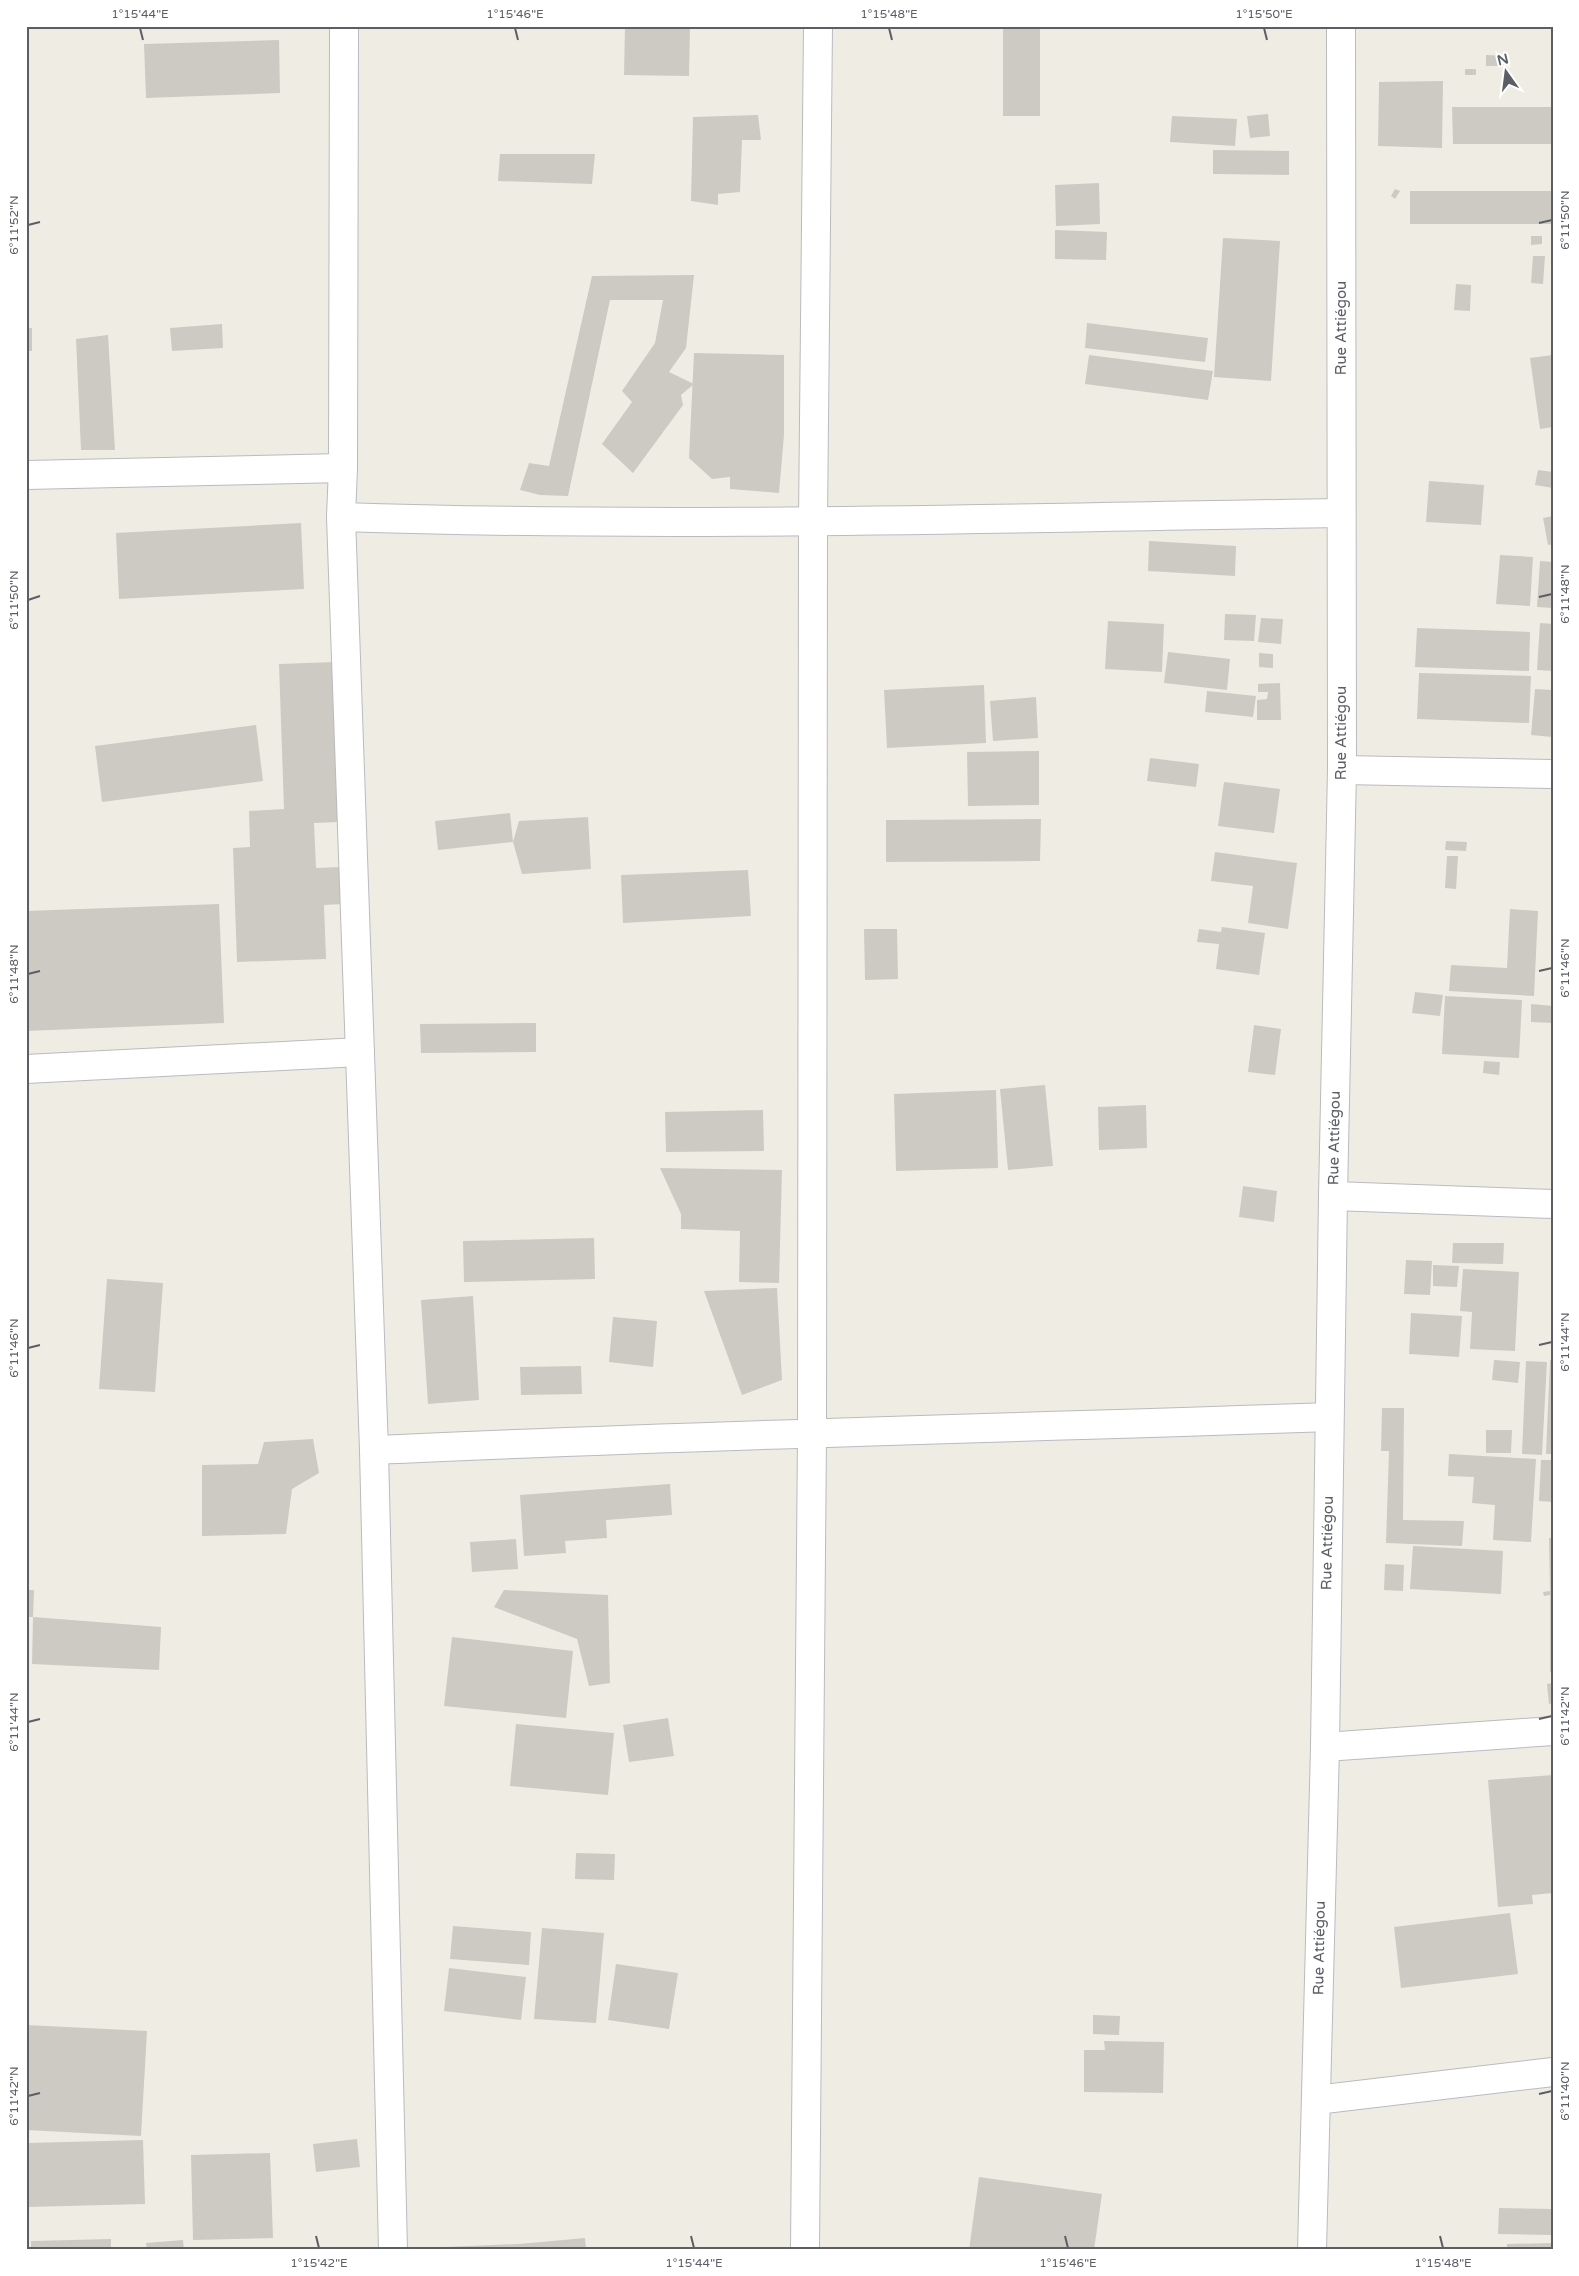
<svg xmlns="http://www.w3.org/2000/svg" width="1579" height="2276" font-family="'Varela Round',sans-serif">
  <style>
    .building { fill: #cccac2 }
    .lines { fill: none; stroke-linecap: round; stroke-linejoin: round }
    .minor-casing { stroke: #b8bbc0; stroke-width: 30 }
    .minor { stroke: #fff; stroke-width: 28 }
    .ticks { fill: none; stroke: #5b5f65; stroke-width: 2 }
    .labels { text-anchor: middle; stroke-width: 5; stroke-linejoin: round; paint-order: stroke }
    .street-label { font-size: 15px; fill: #5b5f65; stroke: #fff }
    .neatline { fill: none; stroke: #5b5f65; stroke-width: 2 }
    .ticks-label { font-size: 12px; text-anchor: middle; fill: #5b5f65 }
  </style>
  <rect width="100%" height="100%" fill="#efede3"/>
  <g class="building">
    <polygon points="625,26 690,26 689,76 624,75"/>
    <rect x="1003" y="26" width="37" height="90"/>
    <polygon points="279,40 280,93 146,98 144,44"/>
    <polygon points="1486,55 1507,56 1508,66 1486,66"/>
    <rect x="1465" y="69" width="11" height="6"/>
    <polygon points="1443,81 1442,148 1378,146 1379,82"/>
    <polygon points="1452,107 1553,107 1553,144 1453,144"/>
    <polygon points="1268,114 1270,136 1250,138 1247,116"/>
    <polygon points="758,115 761,140 742,140 740,192 718,194 718,205 691,201 693,117"/>
    <polygon points="1172,116 1237,119 1235,146 1170,142"/>
    <polygon points="1213,150 1289,151 1289,175 1213,174"/>
    <polygon points="500,154 595,154 592,184 498,181"/>
    <polygon points="1099,183 1100,224 1056,226 1055,185"/>
    <polygon points="1395,189 1400,191 1395,199 1391,196"/>
    <rect x="1410" y="191" width="143" height="33"/>
    <polygon points="1055,230 1107,232 1106,260 1055,259"/>
    <polygon points="1531,236 1542,236 1542,244 1531,245"/>
    <polygon points="1223,238 1280,241 1271,381 1214,377"/>
    <polygon points="1533,256 1545,256 1543,284 1531,283"/>
    <polygon points="694,275 686,348 669,372 694,384 681,395 683,405 633,473 602,444 632,402 622,391 655,343 663,300 610,300 568,496 540,495 520,490 529,463 549,466 592,276"/>
    <polygon points="1456,284 1471,285 1470,311 1454,310"/>
    <polygon points="1087,323 1208,338 1205,362 1085,348"/>
    <polygon points="222,324 223,348 172,351 170,328"/>
    <rect x="26" y="328" width="6" height="23"/>
    <polygon points="108,335 115,450 81,450 76,339"/>
    <polygon points="694,353 784,355 784,435 779,493 730,489 730,477 712,479 689,458"/>
    <polygon points="1089,355 1213,371 1208,400 1085,384"/>
    <polygon points="1553,355 1553,427 1540,429 1530,358"/>
    <polygon points="1538,470 1553,472 1553,488 1535,485"/>
    <polygon points="1429,481 1484,485 1481,525 1426,522"/>
    <polygon points="1553,516 1553,544 1548,545 1543,518"/>
    <polygon points="301,523 304,589 119,599 116,533"/>
    <polygon points="1149,541 1236,546 1235,576 1148,571"/>
    <polygon points="1500,555 1533,557 1530,606 1496,604"/>
    <polygon points="1540,561 1553,562 1553,608 1537,607"/>
    <polygon points="1225,614 1256,615 1254,641 1224,640"/>
    <polygon points="1261,618 1283,619 1281,644 1258,642"/>
    <polygon points="1108,621 1164,624 1162,672 1105,669"/>
    <polygon points="1540,623 1553,624 1553,671 1537,670"/>
    <polygon points="1417,628 1530,632 1529,671 1415,667"/>
    <polygon points="1168,652 1230,659 1227,690 1164,683"/>
    <polygon points="1259,653 1273,654 1273,668 1259,667"/>
    <polygon points="334,662 340,822 314,823 316,868 342,867 343,904 324,905 326,959 237,962 233,848 250,847 249,811 284,809 279,664"/>
    <polygon points="1419,673 1531,676 1529,723 1417,719"/>
    <polygon points="1280,683 1281,720 1257,720 1257,700 1267,699 1268,692 1258,692 1258,684"/>
    <polygon points="984,685 986,743 887,748 884,690"/>
    <polygon points="1535,689 1553,690 1552,737 1531,735"/>
    <polygon points="1207,691 1256,696 1253,717 1205,712"/>
    <polygon points="1036,697 1038,738 993,741 990,701"/>
    <polygon points="256,725 263,781 102,802 95,746"/>
    <polygon points="1039,751 1039,805 968,806 967,752"/>
    <polygon points="1150,758 1199,764 1196,787 1147,781"/>
    <polygon points="1224,782 1280,789 1274,833 1218,826"/>
    <polygon points="510,813 513,842 438,850 435,821"/>
    <polygon points="588,817 591,869 522,874 513,842 519,821"/>
    <polygon points="1041,819 1040,861 886,862 886,820"/>
    <polygon points="1446,841 1467,842 1466,851 1445,850"/>
    <polygon points="1215,852 1297,863 1288,929 1248,923 1253,886 1211,881"/>
    <polygon points="1447,856 1458,856 1456,889 1445,888"/>
    <polygon points="748,870 751,916 623,923 621,875"/>
    <polygon points="219,904 224,1023 26,1031 26,911"/>
    <polygon points="1510,909 1538,911 1534,996 1449,991 1451,965 1507,968"/>
    <polygon points="1222,927 1265,933 1259,975 1216,969 1219,944 1197,942 1199,929 1221,932"/>
    <polygon points="864,929 897,929 898,979 865,980"/>
    <polygon points="1415,992 1443,995 1440,1016 1412,1013"/>
    <polygon points="1445,996 1522,1000 1519,1058 1442,1054"/>
    <polygon points="1531,1004 1553,1006 1553,1023 1531,1022"/>
    <polygon points="536,1023 536,1052 421,1053 420,1024"/>
    <polygon points="1254,1025 1281,1029 1275,1075 1248,1072"/>
    <polygon points="1484,1061 1500,1062 1499,1075 1483,1073"/>
    <polygon points="1045,1085 1053,1166 1008,1170 1000,1089"/>
    <polygon points="996,1090 998,1168 896,1171 894,1094"/>
    <polygon points="1146,1105 1147,1148 1099,1150 1098,1107"/>
    <polygon points="763,1110 764,1151 666,1152 665,1112"/>
    <polygon points="660,1168 782,1170 779,1283 739,1282 740,1231 681,1229 681,1214"/>
    <polygon points="1243,1186 1277,1191 1274,1222 1239,1217"/>
    <polygon points="594,1238 595,1279 464,1282 463,1241"/>
    <polygon points="1453,1243 1504,1243 1503,1264 1452,1263"/>
    <polygon points="1406,1260 1432,1261 1430,1295 1404,1294"/>
    <polygon points="1433,1265 1459,1266 1457,1287 1433,1286"/>
    <polygon points="1463,1269 1519,1272 1515,1351 1470,1349 1472,1312 1460,1311"/>
    <polygon points="107,1279 163,1283 155,1392 99,1389"/>
    <polygon points="777,1288 782,1380 742,1395 704,1291"/>
    <polygon points="473,1296 479,1400 428,1404 421,1300"/>
    <polygon points="1411,1313 1462,1316 1459,1357 1409,1354"/>
    <polygon points="613,1317 657,1321 653,1367 609,1362"/>
    <polygon points="1494,1360 1520,1362 1518,1383 1492,1380"/>
    <polygon points="1550,1360 1553,1360 1553,1454 1546,1454"/>
    <polygon points="1526,1361 1547,1362 1542,1455 1522,1454"/>
    <polygon points="581,1366 582,1394 521,1395 520,1367"/>
    <polygon points="1382,1408 1404,1408 1403,1520 1464,1521 1462,1546 1386,1543 1389,1451 1381,1451"/>
    <polygon points="1486,1430 1512,1430 1511,1453 1486,1453"/>
    <polygon points="313,1439 319,1473 292,1489 286,1534 202,1536 202,1465 258,1464 264,1442"/>
    <polygon points="1449,1454 1536,1459 1531,1542 1493,1540 1495,1505 1472,1503 1474,1477 1448,1476"/>
    <polygon points="1541,1460 1553,1460 1553,1502 1539,1501"/>
    <polygon points="670,1484 672,1515 606,1520 607,1538 565,1541 566,1553 524,1556 520,1495"/>
    <polygon points="1549,1538 1553,1538 1553,1672 1550,1672 1550,1595 1544,1596 1543,1592 1550,1591"/>
    <polygon points="516,1539 518,1569 472,1572 470,1542"/>
    <polygon points="1413,1546 1503,1551 1501,1594 1410,1589"/>
    <polygon points="1385,1564 1404,1565 1403,1591 1384,1590"/>
    <polygon points="26,1590 34,1590 33,1617 26,1617"/>
    <polygon points="504,1590 608,1595 610,1683 589,1686 577,1639 494,1607"/>
    <polygon points="33,1617 161,1627 159,1670 32,1664"/>
    <polygon points="452,1637 573,1651 566,1718 444,1706"/>
    <polygon points="1553,1683 1553,1703 1549,1704 1547,1684"/>
    <polygon points="668,1718 674,1756 629,1762 623,1725"/>
    <polygon points="516,1724 614,1733 608,1795 510,1786"/>
    <polygon points="1553,1775 1553,1893 1532,1895 1533,1904 1498,1907 1488,1780"/>
    <polygon points="576,1853 615,1854 614,1880 575,1879"/>
    <polygon points="1510,1913 1518,1974 1401,1988 1394,1927"/>
    <polygon points="453,1926 531,1932 529,1965 450,1959"/>
    <polygon points="542,1928 604,1933 596,2023 534,2019"/>
    <polygon points="616,1964 678,1973 669,2029 608,2020"/>
    <polygon points="449,1968 526,1977 521,2020 444,2011"/>
    <polygon points="1093,2015 1120,2016 1119,2035 1093,2034"/>
    <polygon points="26,2025 147,2031 141,2136 26,2130"/>
    <polygon points="1104,2041 1164,2042 1163,2093 1084,2092 1084,2050 1105,2050"/>
    <polygon points="357,2139 360,2167 316,2172 313,2144"/>
    <polygon points="143,2140 145,2204 26,2207 26,2143"/>
    <polygon points="270,2153 273,2238 193,2240 191,2155"/>
    <polygon points="979,2177 1102,2194 1094,2250 969,2250"/>
    <polygon points="1499,2208 1553,2209 1553,2235 1498,2234"/>
    <polygon points="585,2238 586,2250 444,2250 444,2247 519,2244"/>
    <polygon points="111,2239 111,2250 31,2250 31,2241"/>
    <polygon points="183,2240 184,2250 147,2250 146,2243"/>
    <polygon points="1553,2243 1553,2250 1507,2250 1507,2244"/>
  </g>
  <g class="lines">
    <defs>
      <g id="minor">
        <polyline points="344,26 343,468 341,517 374,1450 393,2250"/>
        <polyline points="26,475 343,468"/>
        <path d="M341,517C674,528 1008,518 1341,513"/>
        <polyline points="1342,770 1553,774"/>
        <polyline points="26,1069 360,1052"/>
        <polyline points="1333,1196 1553,1204"/>
        <path d="M374,1450C692,1435 1011,1428 1329,1417"/>
        <polyline points="1325,1747 1553,1731"/>
        <polyline points="1316,2100 1553,2072"/>
        <polyline points="805,2250 812,1435 813,521 818,26"/>
        <polyline points="1312,2250 1325,1747 1333,1196 1342,770 1341,26"/>
      </g>
    </defs>
    <use href="#minor" class="minor-casing"/>
    <use href="#minor" class="minor"/>
  </g>
  <path class="ticks" d="M140,28L143,40M515,28L518,40M889,28L892,40M1264,28L1267,40M1539,223L1552,220M28,225L40,222M1539,597L1552,594M28,600L40,596M1539,971L1552,968M28,974L40,971M1539,1345L1552,1342M28,1348L40,1345M1539,1719L1552,1716M28,1722L40,1719M1539,2094L1552,2091M28,2096L40,2093M316,2236L319,2248M691,2236L694,2248M1065,2236L1068,2248M1440,2236L1443,2248"/>
  <g class="labels">
    <g class="street-label">
      <text transform="translate(1341 328) rotate(-90)" y="5">Rue Attiégou</text>
      <text transform="translate(1341 733) rotate(-90)" y="5">Rue Attiégou</text>
      <text transform="translate(1334 1138) rotate(-89)" y="5">Rue Attiégou</text>
      <text transform="translate(1327 1543) rotate(-89)" y="5">Rue Attiégou</text>
      <text transform="translate(1319 1948) rotate(-89)" y="5">Rue Attiégou</text>
    </g>
  </g>
  <rect width="1579" height="2276" fill="none" stroke="#ffffff" stroke-width="55"/>
  <g transform="translate(1506 72) rotate(346)" stroke="#ffffff" stroke-width="4" paint-order="stroke">
  <path d="M0-4L9 19L0 12L-9 19Z" fill="#5b5f65"/>
  <text y="-8" font-size="14" font-weight="bold" text-anchor="middle" fill="#5b5f65">N</text>
  </g>
  <rect x="28" y="28" width="1524" height="2220" class="neatline"/>
  <g class="ticks-label">
    <text x="140" y="18">1°15'44"E</text>
    <text x="515" y="18">1°15'46"E</text>
    <text x="889" y="18">1°15'48"E</text>
    <text x="1264" y="18">1°15'50"E</text>
    <text transform="translate(1565 220) rotate(-90)" y="4">6°11'50"N</text>
    <text transform="translate(14 225) rotate(-90)" y="4">6°11'52"N</text>
    <text transform="translate(1565 594) rotate(-90)" y="4">6°11'48"N</text>
    <text transform="translate(14 600) rotate(-90)" y="4">6°11'50"N</text>
    <text transform="translate(1565 968) rotate(-90)" y="4">6°11'46"N</text>
    <text transform="translate(14 974) rotate(-90)" y="4">6°11'48"N</text>
    <text transform="translate(1565 1342) rotate(-90)" y="4">6°11'44"N</text>
    <text transform="translate(14 1348) rotate(-90)" y="4">6°11'46"N</text>
    <text transform="translate(1565 1716) rotate(-90)" y="4">6°11'42"N</text>
    <text transform="translate(14 1722) rotate(-90)" y="4">6°11'44"N</text>
    <text transform="translate(1565 2091) rotate(-90)" y="4">6°11'40"N</text>
    <text transform="translate(14 2096) rotate(-90)" y="4">6°11'42"N</text>
    <text x="319" y="2267">1°15'42"E</text>
    <text x="694" y="2267">1°15'44"E</text>
    <text x="1068" y="2267">1°15'46"E</text>
    <text x="1443" y="2267">1°15'48"E</text>
  </g>
</svg>
